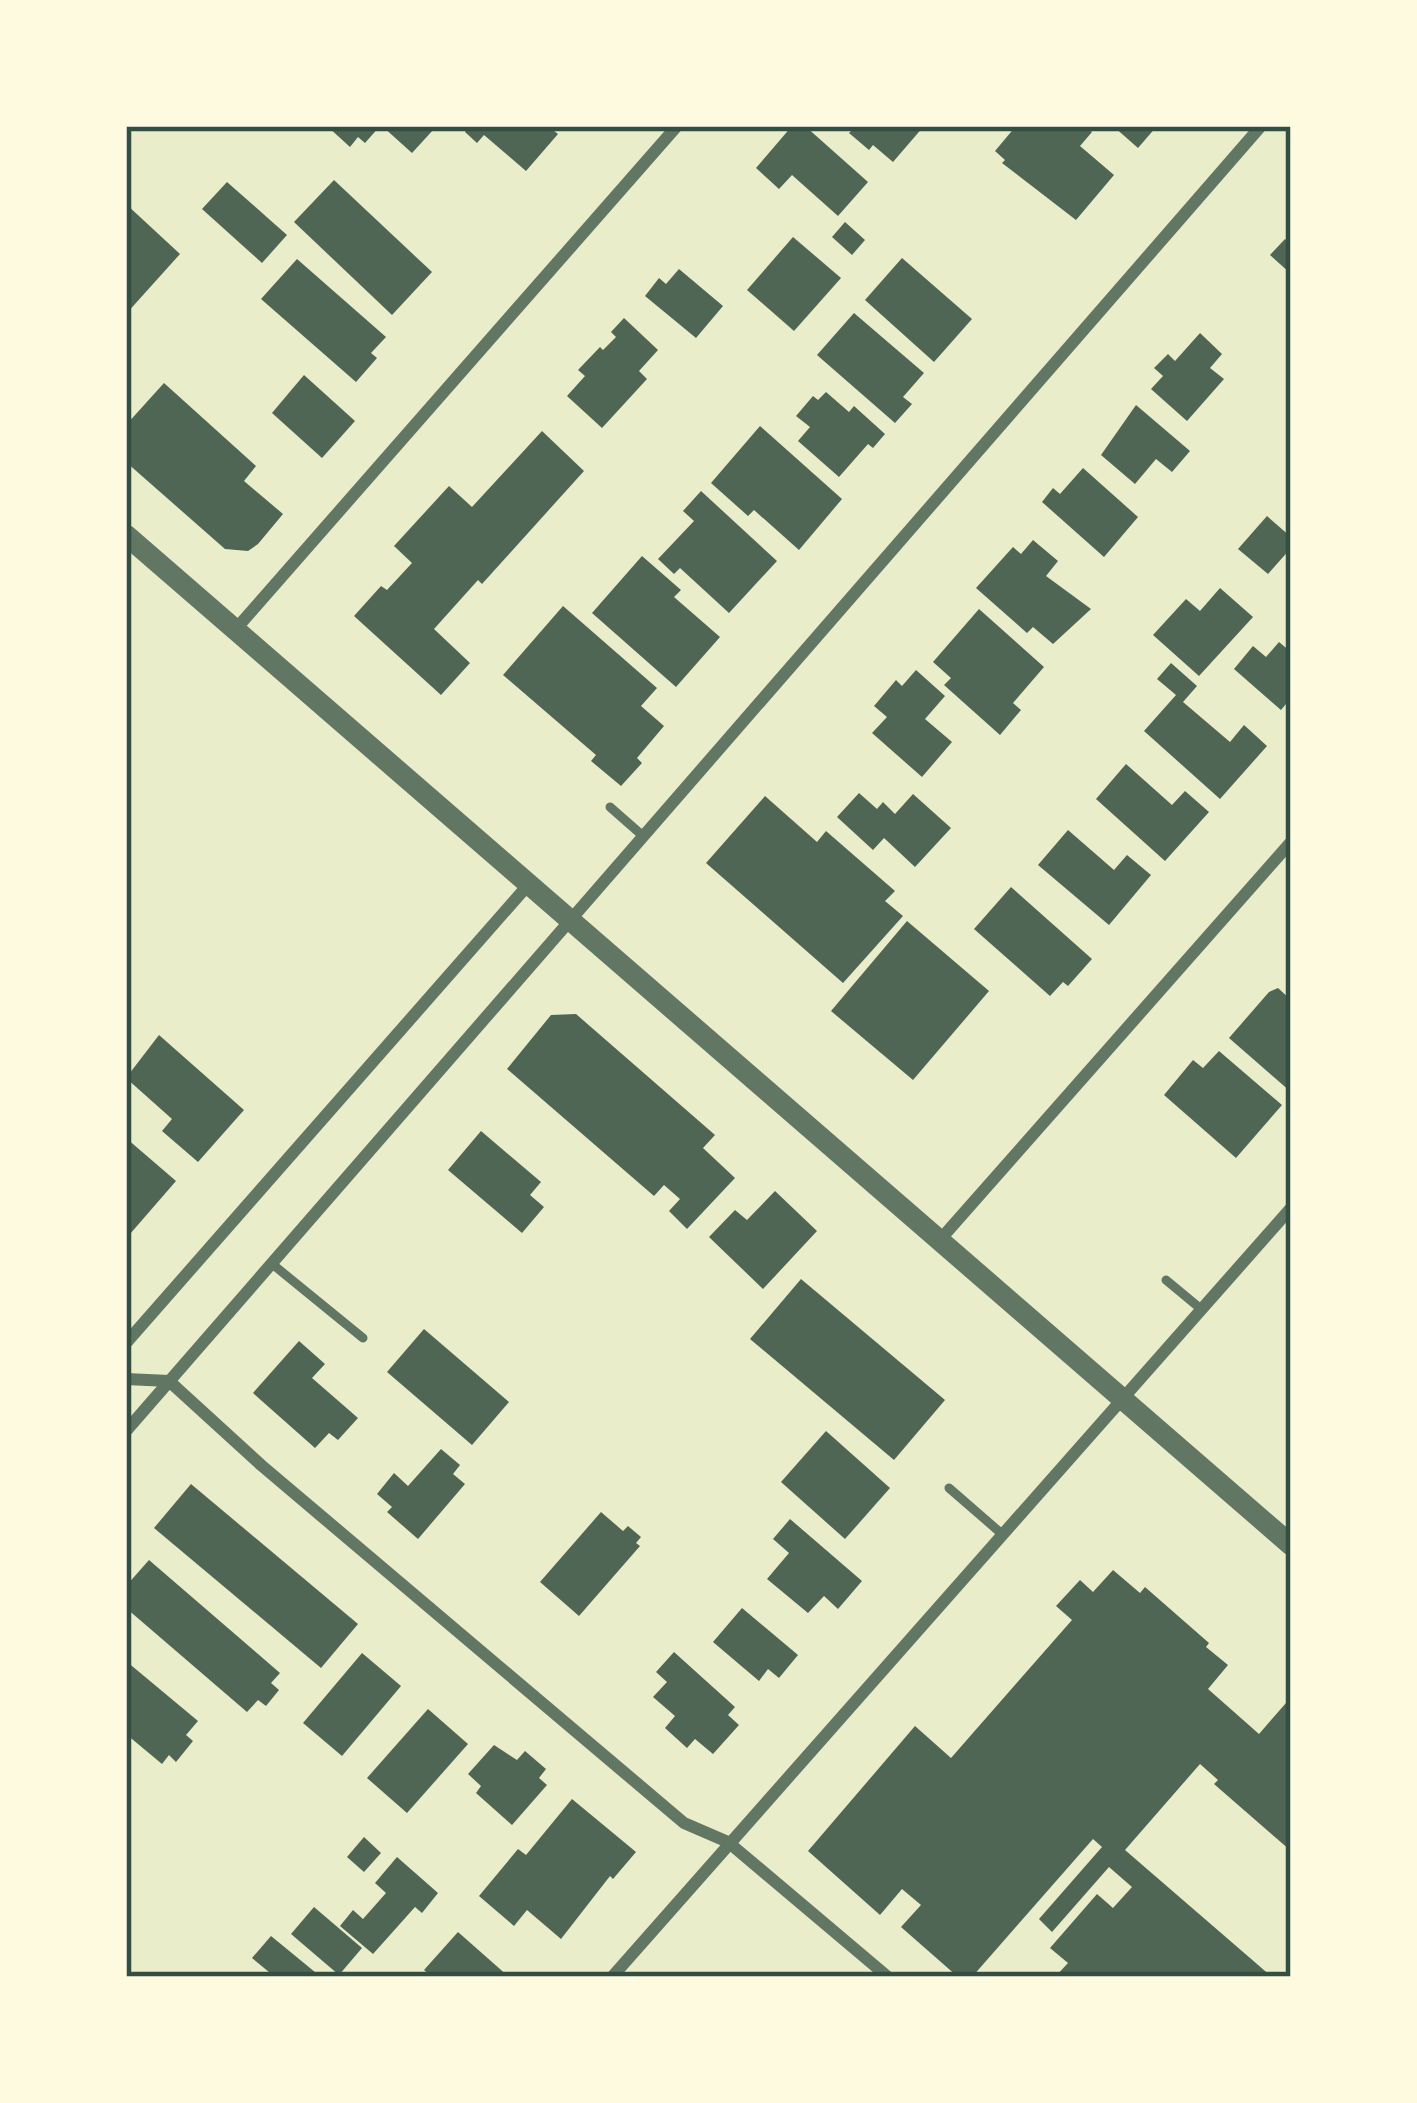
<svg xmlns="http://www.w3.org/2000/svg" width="1417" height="2103" font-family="'Exo 2',sans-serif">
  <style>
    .building { fill: #4f6655 }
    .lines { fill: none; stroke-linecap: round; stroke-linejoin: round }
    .service { stroke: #617663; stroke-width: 9 }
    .minor { stroke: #617663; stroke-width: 12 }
    .tertiary { stroke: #617663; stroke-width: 21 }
    .neatline { fill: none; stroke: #344e41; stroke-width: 4.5 }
  </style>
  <rect width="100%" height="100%" fill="#e9edc9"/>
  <g class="building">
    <polygon points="327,126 380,126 365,143 358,137 350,147"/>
    <polygon points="382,126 431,126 434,129 412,153"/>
    <polygon points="469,126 548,126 558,134 526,171 484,135 477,143 465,132"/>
    <polygon points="792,126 805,126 868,182 838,216 792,175 779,189 756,168"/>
    <polygon points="850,126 924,126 893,162 873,145 869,150 849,133 853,129"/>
    <polygon points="1016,126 1085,126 1092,132 1080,146 1114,175 1076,220 1002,163 1005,160 995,151"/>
    <polygon points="1113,126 1157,126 1138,148"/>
    <polygon points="334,180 432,272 392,315 294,222"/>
    <polygon points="227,182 287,235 262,263 202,209"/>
    <polygon points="126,204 180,254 126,314"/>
    <polygon points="845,222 865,240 852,255 832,237"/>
    <polygon points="793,237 841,278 794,331 747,290"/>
    <polygon points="1285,239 1291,244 1291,274 1270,255"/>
    <polygon points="902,258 972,319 934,362 865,300"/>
    <polygon points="297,259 386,337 371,353 377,358 356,382 261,299"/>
    <polygon points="679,269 723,306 696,338 645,296 659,278 666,284"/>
    <polygon points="854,313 924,373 903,397 912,404 895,423 817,355"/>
    <polygon points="624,318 658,350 639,371 647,379 602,428 567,396 585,376 578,370 600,347 603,350 616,337 611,332"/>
    <polygon points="1200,333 1222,354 1210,368 1224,379 1187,421 1151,389 1163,376 1154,368 1168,354 1175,361"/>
    <polygon points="304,375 355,421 322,458 272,413"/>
    <polygon points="164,383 256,466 244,481 283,514 258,544 248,551 225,549 126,462 126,425"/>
    <polygon points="826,392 849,412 854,406 885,434 873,448 868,444 839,477 798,441 810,427 796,416 813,396 818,400"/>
    <polygon points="1136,405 1190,451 1172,472 1156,459 1135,484 1101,455"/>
    <polygon points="760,426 842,499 799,550 754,510 748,516 711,483"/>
    <polygon points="542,431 584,471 482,584 478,580 434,629 470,663 441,695 354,616 381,586 387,590 412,563 394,546 449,486 472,507"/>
    <polygon points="1083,468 1138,517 1104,557 1042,502 1053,488 1060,494"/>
    <polygon points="701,491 777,561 729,613 680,568 674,574 658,559 694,521 683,511"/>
    <polygon points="1267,516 1291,537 1291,548 1268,574 1238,549"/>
    <polygon points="1033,540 1058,561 1046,576 1091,609 1053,644 1033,627 1027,633 976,588 1013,547 1021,554"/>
    <polygon points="642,556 681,590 674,597 720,637 676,687 592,613"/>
    <polygon points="1220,588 1253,617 1199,676 1153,635 1186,599 1200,611"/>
    <polygon points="563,606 657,688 641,706 664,726 637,758 642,763 621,786 591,761 596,755 503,675"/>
    <polygon points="979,609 1044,667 1013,703 1021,710 1000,735 944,685 951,678 933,662"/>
    <polygon points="1279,642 1291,652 1291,698 1281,710 1234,669 1253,646 1266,657"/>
    <polygon points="1171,663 1197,686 1183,702 1230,742 1244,725 1267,746 1220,799 1144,731 1176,695 1157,679"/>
    <polygon points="916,670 945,696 925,719 952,742 922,777 872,733 887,717 874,706 896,680 902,686"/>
    <polygon points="1126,764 1172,805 1185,791 1209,812 1165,861 1096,799"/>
    <polygon points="859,793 877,809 883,802 895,814 913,794 951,828 915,867 884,838 873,850 837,817"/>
    <polygon points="765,796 817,842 826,831 895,891 885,901 903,916 843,983 706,863"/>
    <polygon points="1068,830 1114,870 1127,855 1151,875 1109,925 1038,865"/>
    <polygon points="1011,887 1092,959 1068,986 1063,982 1050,996 974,929"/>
    <polygon points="907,921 989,991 913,1080 831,1011"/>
    <polygon points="1278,988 1291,1000 1291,1092 1229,1038 1269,992"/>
    <polygon points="576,1014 715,1135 703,1148 735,1178 687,1229 669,1211 680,1199 664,1185 654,1196 507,1069 551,1015"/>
    <polygon points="159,1035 244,1110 198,1162 162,1131 172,1119 126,1078"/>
    <polygon points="1219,1051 1282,1105 1236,1158 1164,1095 1193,1060 1203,1068"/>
    <polygon points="481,1131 541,1182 530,1195 544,1207 522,1233 448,1170"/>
    <polygon points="126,1138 176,1181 130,1234 126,1231"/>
    <polygon points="775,1191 817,1231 763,1289 709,1237 735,1210 747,1220"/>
    <polygon points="801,1279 945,1400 894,1460 750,1339"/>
    <polygon points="424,1329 509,1402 472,1445 387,1372"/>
    <polygon points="299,1341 325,1364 312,1378 358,1418 338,1440 329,1433 315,1448 253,1393"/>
    <polygon points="826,1431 890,1488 845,1539 781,1482"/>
    <polygon points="441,1449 460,1465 453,1474 465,1484 418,1539 387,1512 392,1507 377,1494 394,1473 408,1486"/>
    <polygon points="191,1484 358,1624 321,1668 154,1528"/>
    <polygon points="601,1512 623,1531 628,1526 641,1537 636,1543 640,1546 579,1616 540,1582"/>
    <polygon points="790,1519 862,1581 838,1609 824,1596 808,1613 767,1579 789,1553 773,1539"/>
    <polygon points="149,1560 280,1673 271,1683 279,1690 266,1706 258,1700 247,1712 126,1608 126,1586"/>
    <polygon points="1113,1570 1140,1593 1145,1587 1209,1643 1206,1647 1228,1665 1208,1689 1259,1734 1286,1703 1291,1707 1291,1851 1214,1784 1218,1780 1200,1764 1125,1850 1272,1977 1055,1977 1068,1963 1050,1948 1097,1894 1113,1908 1132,1887 1109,1867 1052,1932 1039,1919 1102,1847 1093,1839 972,1977 958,1977 901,1927 921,1905 902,1889 880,1915 808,1851 915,1726 951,1758 1072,1620 1056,1606 1080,1580 1093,1592"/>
    <polygon points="742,1608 798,1655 779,1678 768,1669 759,1681 713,1642"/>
    <polygon points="674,1652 735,1707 728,1715 739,1725 713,1754 695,1739 687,1748 665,1728 675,1716 653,1697 667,1682 656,1672"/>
    <polygon points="362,1653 401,1686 342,1756 303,1723"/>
    <polygon points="126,1661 198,1721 186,1735 193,1741 176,1762 169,1755 162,1764 126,1734"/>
    <polygon points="428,1709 468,1744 407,1813 367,1778"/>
    <polygon points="494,1745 517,1760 525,1751 546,1769 539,1778 547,1785 512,1825 476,1793 481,1786 468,1774"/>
    <polygon points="572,1799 636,1852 613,1879 610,1876 561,1939 527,1910 514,1926 479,1896 518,1849 526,1855"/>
    <polygon points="364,1837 381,1853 364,1872 347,1857"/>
    <polygon points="397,1857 438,1893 422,1913 415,1907 373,1954 340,1926 353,1910 363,1919 386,1893 375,1883"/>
    <polygon points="314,1907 362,1948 339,1975 291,1934"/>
    <polygon points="458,1932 509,1977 432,1977 424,1970"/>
    <polygon points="271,1936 321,1977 275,1977 252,1958"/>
  </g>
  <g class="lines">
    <g class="service">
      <polyline points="610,807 643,836"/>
      <polyline points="271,1263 363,1338"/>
      <polyline points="1166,1280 1201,1309"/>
      <polyline points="949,1488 1002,1534"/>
    </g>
    <g class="minor">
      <polyline points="235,630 677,126"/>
      <polyline points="939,1241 1291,842"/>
      <polyline points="126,1343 528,885"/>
      <polyline points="126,1379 169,1381 261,1465 684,1823 728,1842 888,1977"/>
      <polyline points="126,1431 1261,126"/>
      <polyline points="612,1977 1291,1208"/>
    </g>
    <polyline class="tertiary" points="126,535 1291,1545"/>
  </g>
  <rect width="1417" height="2103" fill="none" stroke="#fefae0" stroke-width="258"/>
  <rect x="129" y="129" width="1159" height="1845" class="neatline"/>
</svg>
